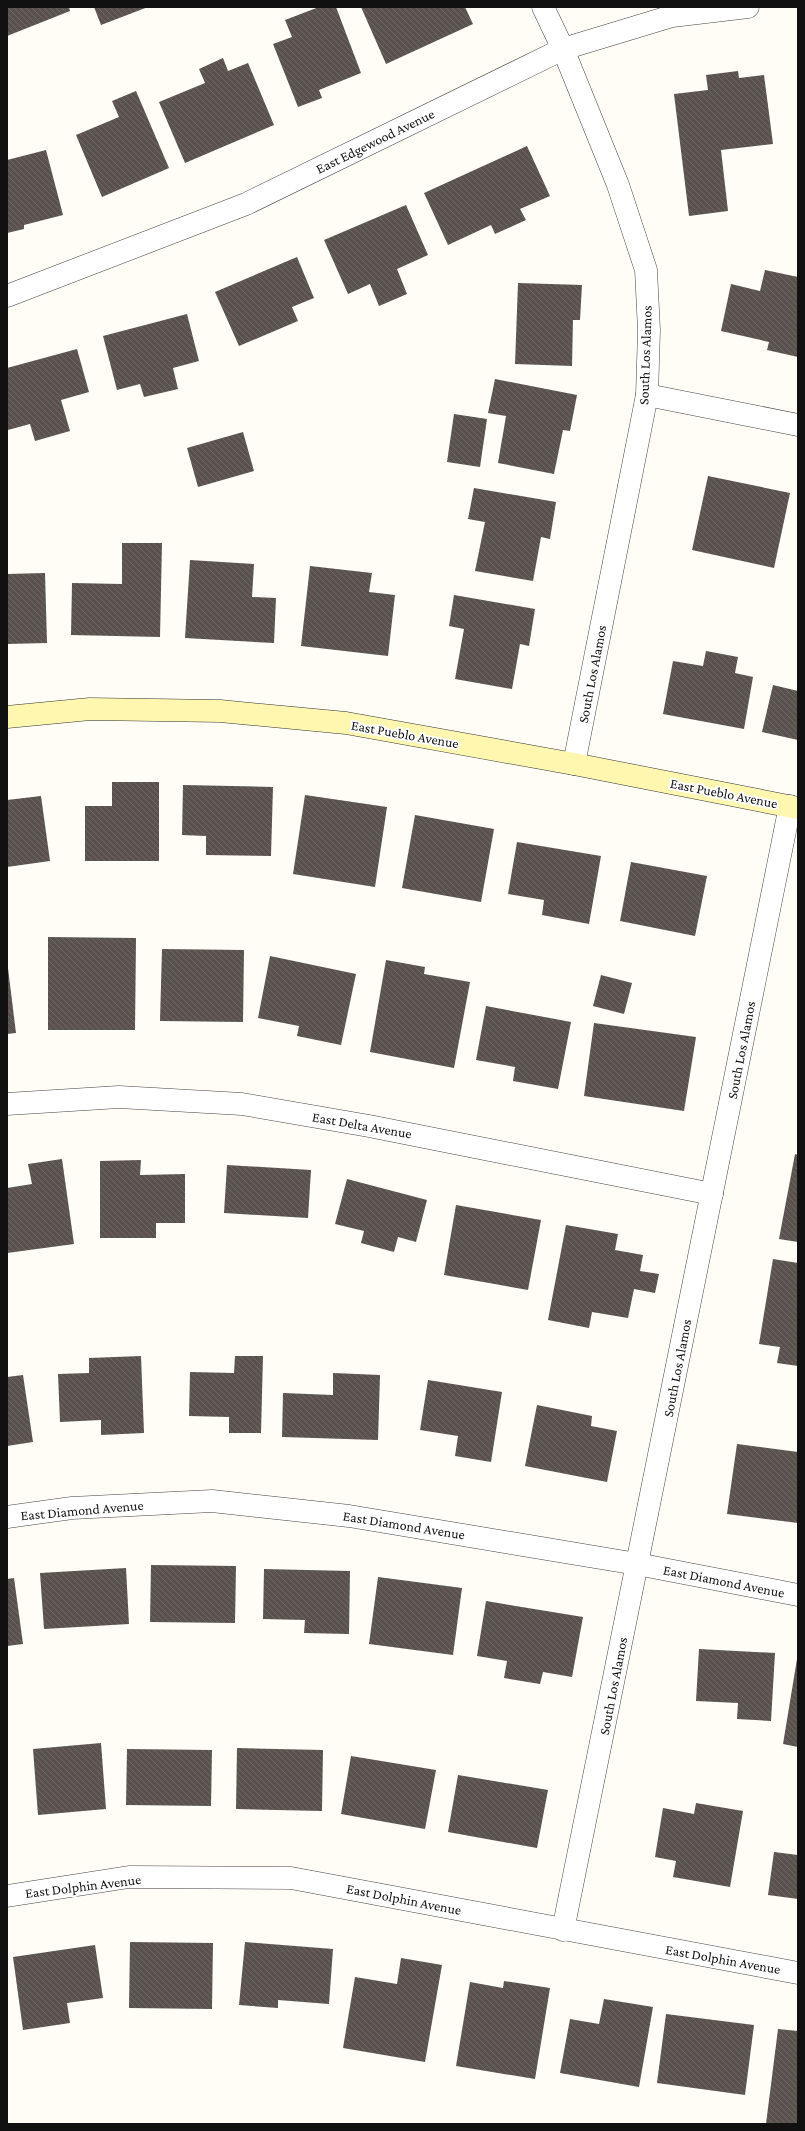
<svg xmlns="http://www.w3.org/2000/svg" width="805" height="2131" font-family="'Crimson Pro',serif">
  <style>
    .building { fill: url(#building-back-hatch) }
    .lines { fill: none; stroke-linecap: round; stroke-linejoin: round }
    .street-casing { stroke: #444; stroke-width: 23 }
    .secondary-casing { stroke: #333; stroke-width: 23 }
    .street { stroke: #fff; stroke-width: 22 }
    .secondary { stroke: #fff6b0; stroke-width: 22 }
    .labels { text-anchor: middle; stroke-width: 4; stroke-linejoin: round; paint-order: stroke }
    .street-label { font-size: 14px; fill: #111; stroke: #fff }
  </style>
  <defs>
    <pattern id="building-back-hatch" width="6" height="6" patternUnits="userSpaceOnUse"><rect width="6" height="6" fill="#5a524d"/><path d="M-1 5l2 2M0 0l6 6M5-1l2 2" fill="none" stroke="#6d6662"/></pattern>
  </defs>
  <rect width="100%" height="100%" fill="#fffdf5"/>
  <g class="building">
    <polygon points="7,7 69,7 70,11 7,36"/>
    <polygon points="94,7 148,7 101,25"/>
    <polygon points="319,7 336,7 361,73 319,90 322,98 298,107 273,44 292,37 285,20"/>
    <polygon points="361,7 465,7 473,24 386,64"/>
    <polygon points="223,58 228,71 248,63 274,125 185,163 159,102 205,83 199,69"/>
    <polygon points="738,71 739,78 764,75 773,144 721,150 728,211 689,216 674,94 708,90 706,75"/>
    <polygon points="136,91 169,168 102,197 76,135 119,117 112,101"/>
    <polygon points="527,146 550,196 520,209 526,220 495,234 491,225 448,245 424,193"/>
    <polygon points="46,150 63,215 24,225 24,229 7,233 7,160"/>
    <polygon points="406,205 428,255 397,269 407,294 379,306 370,284 348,294 324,240"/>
    <polygon points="297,257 314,298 292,307 298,321 239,346 215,292"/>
    <polygon points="765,270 798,277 798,357 767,350 769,342 721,331 731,284 760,291"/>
    <polygon points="518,283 582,285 580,320 573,320 572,366 515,364"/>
    <polygon points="187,314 199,361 173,368 178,389 144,397 140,384 117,390 103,336"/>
    <polygon points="77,349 89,392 61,400 70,431 35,441 30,424 8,430 7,368"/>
    <polygon points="495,379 577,395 570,431 563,430 554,474 498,463 506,416 488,413"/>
    <polygon points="454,414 487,419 480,467 447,462"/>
    <polygon points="243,432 254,471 198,487 187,448"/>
    <polygon points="708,476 790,493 774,568 692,550"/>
    <polygon points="474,488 556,502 550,539 541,537 533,581 475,571 485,522 468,519"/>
    <polygon points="122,543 162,543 160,637 71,635 72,583 122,584"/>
    <polygon points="190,560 254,564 252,597 276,598 274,643 185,638"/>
    <polygon points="310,566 372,573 369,592 395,595 388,656 301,646"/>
    <polygon points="45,573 47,643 7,644 7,574"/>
    <polygon points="454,595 535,609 529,646 520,644 512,689 455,679 464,629 449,626"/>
    <polygon points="706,651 738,657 735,673 753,677 744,729 663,714 673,661 703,666"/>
    <polygon points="773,685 798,691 798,740 762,732"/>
    <polygon points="112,782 159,782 159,861 85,861 85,806 112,806"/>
    <polygon points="183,785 273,787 271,856 206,855 206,836 182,835"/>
    <polygon points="305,795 387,807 375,887 293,874"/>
    <polygon points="41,796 50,861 7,867 7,800"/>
    <polygon points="415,815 494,829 481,902 402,888"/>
    <polygon points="517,842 601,856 589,924 542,915 544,900 508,894"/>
    <polygon points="631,862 707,876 695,936 620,921"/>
    <polygon points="48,937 136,938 135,1030 48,1030"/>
    <polygon points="162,949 244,950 243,1022 160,1021"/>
    <polygon points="270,956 356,974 341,1045 297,1036 299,1026 258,1018"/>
    <polygon points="7,960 16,1033 7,1034"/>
    <polygon points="386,960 425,967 424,974 470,982 454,1068 370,1052"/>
    <polygon points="601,975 632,983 624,1014 593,1006"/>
    <polygon points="486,1006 571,1022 558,1089 513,1081 515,1067 476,1060"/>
    <polygon points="594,1023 696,1037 684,1111 584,1096"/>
    <polygon points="795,1154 798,1155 798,1242 779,1239"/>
    <polygon points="62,1159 74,1244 7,1253 7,1188 32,1184 28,1164"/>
    <polygon points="141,1160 140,1175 185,1174 185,1223 156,1223 156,1238 100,1238 100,1161"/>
    <polygon points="227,1165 311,1170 308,1218 224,1213"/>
    <polygon points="347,1179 427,1200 416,1242 398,1237 394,1252 361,1243 364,1231 335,1224"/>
    <polygon points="456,1205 541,1220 528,1290 444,1275"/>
    <polygon points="566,1225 618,1234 615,1250 643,1255 640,1271 659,1274 655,1293 634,1289 628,1318 592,1312 589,1328 548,1320"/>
    <polygon points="773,1259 798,1263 798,1366 777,1363 780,1347 759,1344"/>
    <polygon points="141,1356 144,1433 101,1435 101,1420 60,1422 58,1374 89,1373 89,1358"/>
    <polygon points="235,1356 263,1356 261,1433 229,1433 229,1417 189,1416 190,1372 234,1373"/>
    <polygon points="333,1373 380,1375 378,1440 282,1437 283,1393 333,1395"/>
    <polygon points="23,1375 33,1442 7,1446 7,1377"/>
    <polygon points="428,1380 502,1392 491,1462 455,1456 458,1436 420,1430"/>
    <polygon points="537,1405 592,1416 591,1426 617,1431 607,1482 525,1466"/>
    <polygon points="737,1444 798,1452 798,1523 727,1514"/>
    <polygon points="151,1565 236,1566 235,1623 150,1622"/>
    <polygon points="126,1568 129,1624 44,1629 40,1573"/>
    <polygon points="264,1569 350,1571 349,1634 304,1633 305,1620 263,1619"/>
    <polygon points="378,1577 462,1588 453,1655 369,1644"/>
    <polygon points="14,1578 23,1644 7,1646 7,1579"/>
    <polygon points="486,1601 583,1617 572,1677 543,1672 540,1684 504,1678 507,1661 477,1656"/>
    <polygon points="699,1649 775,1653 771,1721 737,1719 738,1703 696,1701"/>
    <polygon points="797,1659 798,1659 798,1747 783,1744"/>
    <polygon points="101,1743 106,1809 38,1815 33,1749"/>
    <polygon points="237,1748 323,1750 322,1811 236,1809"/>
    <polygon points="127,1749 212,1750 211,1806 126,1805"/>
    <polygon points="351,1756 436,1770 425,1829 341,1814"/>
    <polygon points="458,1775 548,1790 537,1848 448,1832"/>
    <polygon points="696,1803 743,1811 730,1887 673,1877 676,1861 655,1857 663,1808 694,1814"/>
    <polygon points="774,1852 798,1855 798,1899 768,1895"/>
    <polygon points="130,1942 213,1943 212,2009 129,2008"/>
    <polygon points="245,1942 333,1949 329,2004 278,2000 278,2008 239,2005"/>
    <polygon points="95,1945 103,1998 67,2003 70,2023 23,2030 13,1957"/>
    <polygon points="401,1958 442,1965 425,2062 343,2048 355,1977 397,1984"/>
    <polygon points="504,1981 550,1988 535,2079 456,2066 470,1982 503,1988"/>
    <polygon points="604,1999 653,2007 639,2087 560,2073 570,2019 599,2024"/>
    <polygon points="666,2014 754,2025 745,2095 657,2083"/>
    <polygon points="778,2029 798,2031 798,2124 766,2124"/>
  </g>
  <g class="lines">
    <defs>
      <g id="street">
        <polyline points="543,7 563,49 618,185 646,270 649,330 647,395 574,764"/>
        <polyline points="7,296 246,204 563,49 672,16 748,7"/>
        <polyline points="647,395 798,425"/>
        <polyline points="7,1104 119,1097 242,1104 369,1126 712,1194"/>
        <polyline points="7,1517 72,1508 212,1501 349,1516 637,1564 798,1595"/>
        <polyline points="7,1896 129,1877 291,1878 798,1973"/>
        <polyline points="563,1930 790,806"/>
      </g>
      <polyline id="secondary" points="7,717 90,709 220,711 346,723 574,764 798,808"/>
    </defs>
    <use href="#street" class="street-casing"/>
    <use href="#secondary" class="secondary-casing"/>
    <use href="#street" class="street"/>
    <use href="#secondary" class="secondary"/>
  </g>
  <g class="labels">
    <g class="street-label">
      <text transform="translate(375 141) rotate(-26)" y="5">East Edgewood Avenue</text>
      <text transform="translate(645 355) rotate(-88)" y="5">South Los Alamos</text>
      <text transform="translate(592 674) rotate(-79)" y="5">South Los Alamos</text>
      <text transform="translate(405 734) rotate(10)" y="5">East Pueblo Avenue</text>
      <text transform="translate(724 793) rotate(11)" y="5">East Pueblo Avenue</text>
      <text transform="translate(741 1050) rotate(-79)" y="5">South Los Alamos</text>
      <text transform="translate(362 1125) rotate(10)" y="5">East Delta Avenue</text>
      <text transform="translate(677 1368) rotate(-79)" y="5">South Los Alamos</text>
      <text transform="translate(82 1510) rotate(-5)" y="5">East Diamond Avenue</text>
      <text transform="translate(404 1525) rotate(9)" y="5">East Diamond Avenue</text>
      <text transform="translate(724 1581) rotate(11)" y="5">East Diamond Avenue</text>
      <text transform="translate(613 1686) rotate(-79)" y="5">South Los Alamos</text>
      <text transform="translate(83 1886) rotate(-7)" y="5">East Dolphin Avenue</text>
      <text transform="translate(404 1899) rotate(11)" y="5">East Dolphin Avenue</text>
      <text transform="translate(723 1959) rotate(10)" y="5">East Dolphin Avenue</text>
    </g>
  </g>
  <rect width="805" height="2131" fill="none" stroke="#111111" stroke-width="16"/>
</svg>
